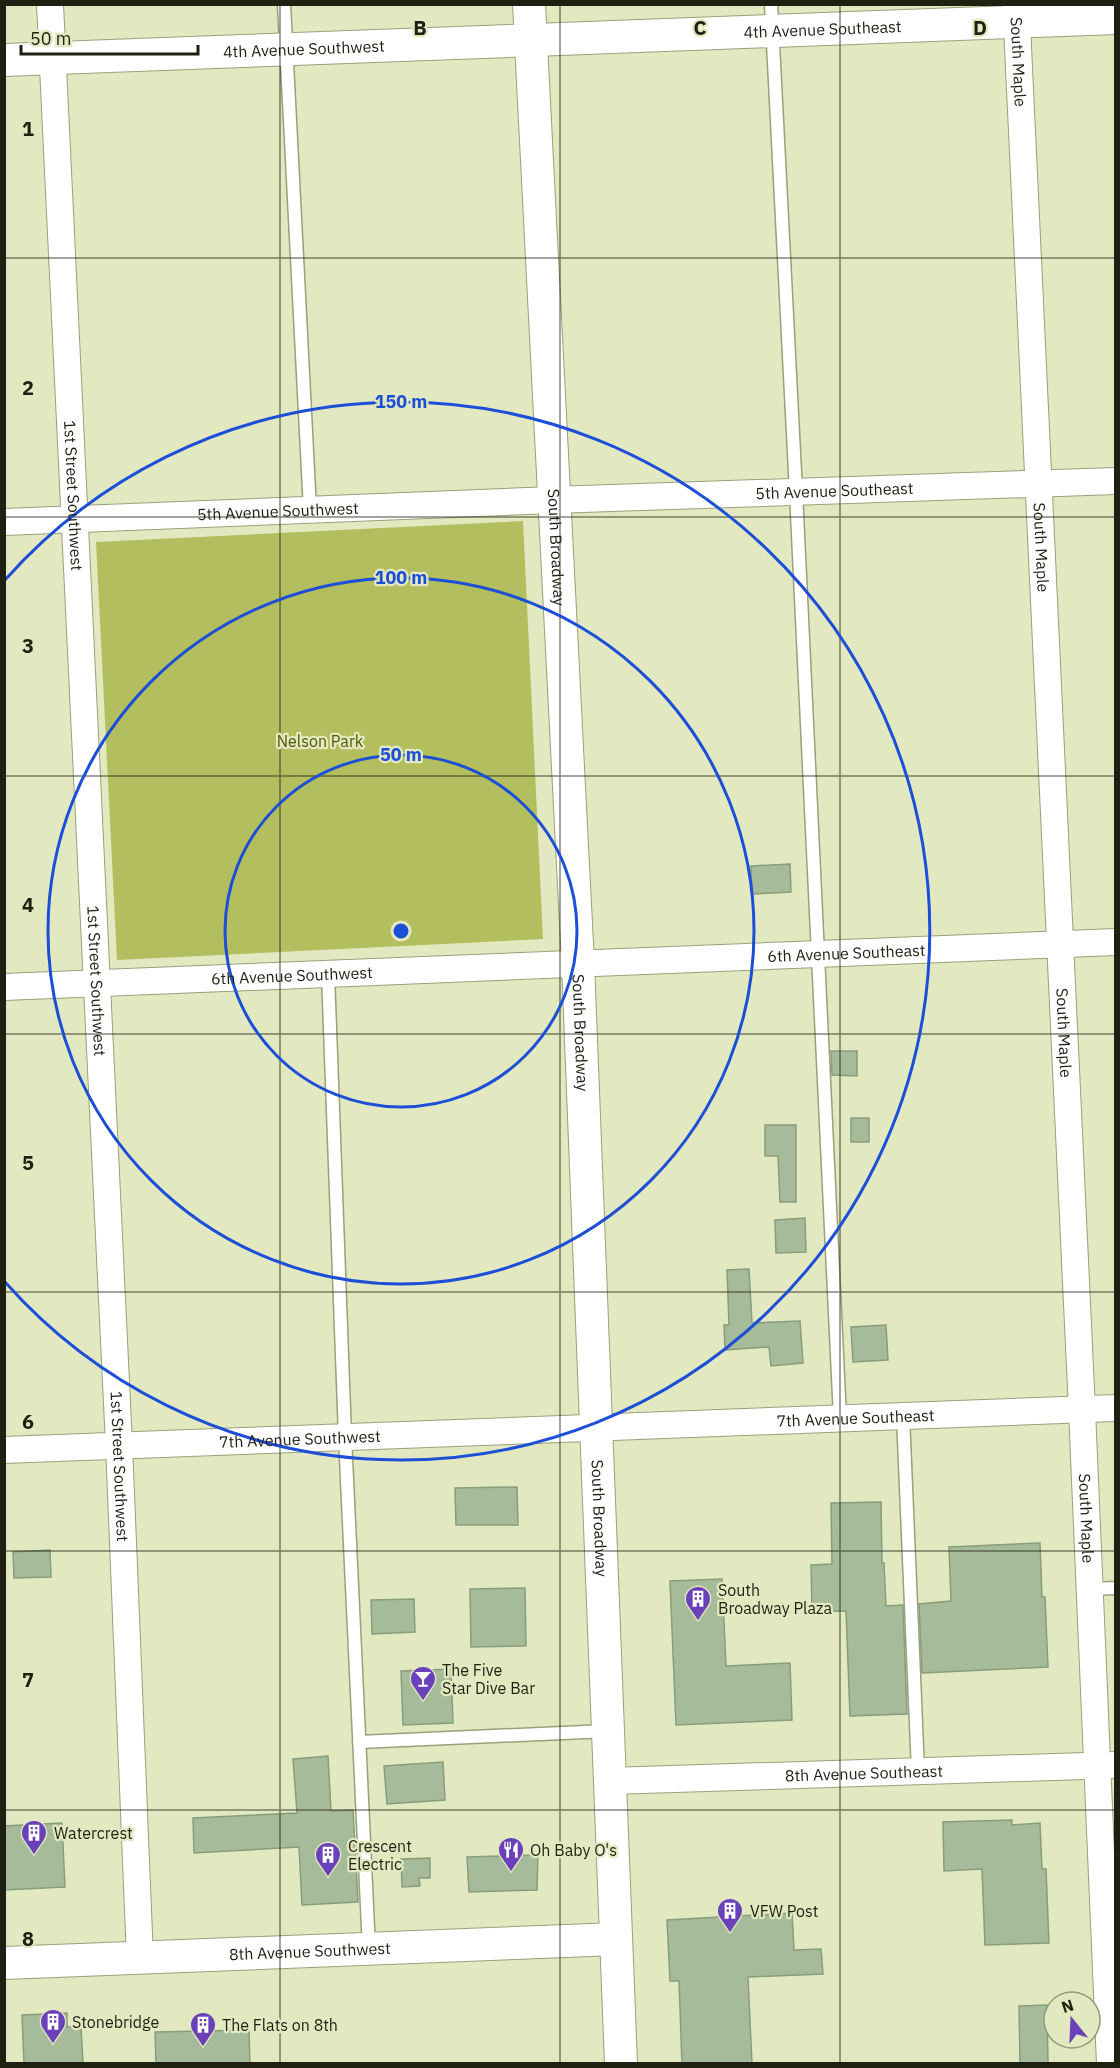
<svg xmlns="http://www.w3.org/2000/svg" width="1120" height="2068" font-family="'IBM Plex Sans',sans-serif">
<rect width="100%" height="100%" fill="#e2e9c0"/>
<path fill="#b3be5e" d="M 523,521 L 543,939 L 117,960 L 96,542 Z"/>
<path fill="#a5bb99" stroke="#889d7c" stroke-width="1.5" d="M 790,864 L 791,892 L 752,894 L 751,866 Z
M 831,1051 L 857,1051 L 857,1076 L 832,1075 Z
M 851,1118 L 869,1118 L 869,1142 L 851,1142 Z
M 765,1125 L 796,1125 L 796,1202 L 780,1202 L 778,1156 L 765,1156 Z
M 805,1218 L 806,1252 L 776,1253 L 775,1220 Z
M 749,1269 L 752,1323 L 800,1321 L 803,1363 L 771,1366 L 769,1347 L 725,1350 L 724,1325 L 729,1325 L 727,1270 Z
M 886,1325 L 888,1360 L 853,1362 L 851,1327 Z
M 517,1487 L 518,1525 L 456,1525 L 455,1488 Z
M 881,1502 L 882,1563 L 884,1563 L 886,1606 L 903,1605 L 907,1714 L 850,1716 L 846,1611 L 812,1612 L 811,1565 L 832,1564 L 831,1503 Z
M 1040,1543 L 1042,1597 L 1045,1597 L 1048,1667 L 922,1673 L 919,1604 L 951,1601 L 949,1547 Z
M 50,1550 L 51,1577 L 14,1578 L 13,1552 Z
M 722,1579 L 726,1666 L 790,1663 L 792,1720 L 676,1725 L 670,1581 Z
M 525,1588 L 526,1646 L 471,1647 L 470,1589 Z
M 414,1599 L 415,1632 L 372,1634 L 371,1600 Z
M 451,1669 L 453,1723 L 403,1725 L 401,1671 Z
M 328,1756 L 331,1811 L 353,1810 L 358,1902 L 302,1905 L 299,1847 L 194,1853 L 193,1818 L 297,1813 L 293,1759 Z
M 443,1762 L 445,1800 L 387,1804 L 384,1766 Z
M 1012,1820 L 1012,1825 L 1040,1823 L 1042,1869 L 1046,1869 L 1049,1943 L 985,1945 L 982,1869 L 944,1871 L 943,1822 Z
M 62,1823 L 65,1887 L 4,1890 L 4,1826 Z
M 538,1855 L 537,1890 L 469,1892 L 467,1857 Z
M 430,1858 L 430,1878 L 419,1878 L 420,1886 L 402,1887 L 401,1859 Z
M 792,1913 L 794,1950 L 821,1949 L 823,1974 L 748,1977 L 752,2064 L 682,2064 L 679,1981 L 670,1981 L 667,1920 Z
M 1047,2005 L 1048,2064 L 1020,2064 L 1019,2006 Z
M 67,2013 L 67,2027 L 81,2026 L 83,2064 L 24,2064 L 22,2015 Z
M 249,2030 L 250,2064 L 156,2064 L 155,2032 Z"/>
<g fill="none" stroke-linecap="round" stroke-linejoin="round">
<defs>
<path id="service" d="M 284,4 L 310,510
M 771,4 L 796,492 L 840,1418
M 328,974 L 345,1437 L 369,1949
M 903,1416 L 918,1771
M 1090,1589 L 1116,1588
M 359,1742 L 607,1731"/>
<g id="minor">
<path id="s1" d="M 50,4 L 119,1445 L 140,1959"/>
<path id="s2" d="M 1016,4 L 1082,1410 L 1110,2064"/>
<path id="s3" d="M 4,522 L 553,500 L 1116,481"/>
<path id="s4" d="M 4,987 L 1116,942"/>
<path id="s5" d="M 4,1450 L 1116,1408"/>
<path id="s6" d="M 610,1781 L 1116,1765"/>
</g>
<g id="tertiary">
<path id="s7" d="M 529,4 L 578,963 L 621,2064"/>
<path id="s8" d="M 4,60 L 1116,18"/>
<path id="s9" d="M 4,1963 L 616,1939"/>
</g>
</defs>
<use href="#service" stroke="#9aa07a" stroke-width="15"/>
<use href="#minor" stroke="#9aa07a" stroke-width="28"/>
<use href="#tertiary" stroke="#9aa07a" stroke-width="34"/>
<use href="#service" stroke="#fff" stroke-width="12"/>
<use href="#minor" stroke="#fff" stroke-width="26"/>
<use href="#tertiary" stroke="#fff" stroke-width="32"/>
</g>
<path fill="none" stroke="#1f2012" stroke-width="1.5" stroke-opacity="0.55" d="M 280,4 L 280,2064M 560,4 L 560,2064M 840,4 L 840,2064M 4,258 L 1116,258M 4,517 L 1116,517M 4,776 L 1116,776M 4,1034 L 1116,1034M 4,1292 L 1116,1292M 4,1551 L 1116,1551M 4,1810 L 1116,1810"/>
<g fill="none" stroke="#1d4ed8" stroke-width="3">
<circle cx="401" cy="931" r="176"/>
<circle cx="401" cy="931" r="353"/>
<path d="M5 580A529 529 0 1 1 5 1282"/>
</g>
<defs>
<symbol id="building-pin" viewBox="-11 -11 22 30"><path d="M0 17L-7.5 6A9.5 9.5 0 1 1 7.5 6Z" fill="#6a41b9" stroke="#e2e9c0"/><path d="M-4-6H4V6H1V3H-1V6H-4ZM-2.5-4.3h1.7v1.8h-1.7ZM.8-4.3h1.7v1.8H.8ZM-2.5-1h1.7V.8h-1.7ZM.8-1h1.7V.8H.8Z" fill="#fff"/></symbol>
<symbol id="bar-pin" viewBox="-11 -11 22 30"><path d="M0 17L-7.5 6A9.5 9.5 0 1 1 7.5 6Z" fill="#6a41b9" stroke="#e2e9c0"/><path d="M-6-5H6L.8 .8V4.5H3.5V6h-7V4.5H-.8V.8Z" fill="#fff"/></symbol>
<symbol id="restaurant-pin" viewBox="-11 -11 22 30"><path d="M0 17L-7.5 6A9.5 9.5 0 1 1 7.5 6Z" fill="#6a41b9" stroke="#e2e9c0"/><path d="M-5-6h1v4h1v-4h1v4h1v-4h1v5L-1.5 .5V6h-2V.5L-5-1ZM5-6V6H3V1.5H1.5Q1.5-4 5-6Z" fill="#fff"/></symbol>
</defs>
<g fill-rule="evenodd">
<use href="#building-pin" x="683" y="1584" width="30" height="40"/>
<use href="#bar-pin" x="408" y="1664" width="30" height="40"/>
<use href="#building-pin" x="19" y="1818" width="30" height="40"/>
<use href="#restaurant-pin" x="496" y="1835" width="30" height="40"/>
<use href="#building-pin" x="313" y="1840" width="30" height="40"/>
<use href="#building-pin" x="715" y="1896" width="30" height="40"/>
<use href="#building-pin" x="38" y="2007" width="30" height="40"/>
<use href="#building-pin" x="188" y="2010" width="30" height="40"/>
</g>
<g text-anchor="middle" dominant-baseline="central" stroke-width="4.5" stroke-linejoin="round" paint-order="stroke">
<g font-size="16" fill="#1f2012" stroke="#e2e9c0">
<text stroke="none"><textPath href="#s8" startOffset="819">4th Avenue Southeast</textPath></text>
<text stroke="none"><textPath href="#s8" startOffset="300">4th Avenue Southwest</textPath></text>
<text stroke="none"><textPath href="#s2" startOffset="58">South Maple</textPath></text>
<text stroke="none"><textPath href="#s3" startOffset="831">5th Avenue Southeast</textPath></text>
<text stroke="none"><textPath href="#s1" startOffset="492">1st Street Southwest</textPath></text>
<text stroke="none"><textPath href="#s3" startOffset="274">5th Avenue Southwest</textPath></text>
<text stroke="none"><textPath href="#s7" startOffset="544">South Broadway</textPath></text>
<text stroke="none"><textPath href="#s2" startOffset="544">South Maple</textPath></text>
<text stroke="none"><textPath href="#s4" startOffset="843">6th Avenue Southeast</textPath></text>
<text stroke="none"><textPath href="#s4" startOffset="288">6th Avenue Southwest</textPath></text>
<text stroke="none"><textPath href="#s1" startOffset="978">1st Street Southwest</textPath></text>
<text stroke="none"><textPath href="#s7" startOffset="1030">South Broadway</textPath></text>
<text stroke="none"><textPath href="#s2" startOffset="1030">South Maple</textPath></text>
<text stroke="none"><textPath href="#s5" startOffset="852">7th Avenue Southeast</textPath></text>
<text stroke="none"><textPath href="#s5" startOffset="296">7th Avenue Southwest</textPath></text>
<text stroke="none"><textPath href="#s1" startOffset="1464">1st Street Southwest</textPath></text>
<text stroke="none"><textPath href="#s7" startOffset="1516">South Broadway</textPath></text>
<text stroke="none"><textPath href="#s2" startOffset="1516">South Maple</textPath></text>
<text stroke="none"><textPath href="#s6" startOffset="254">8th Avenue Southeast</textPath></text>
<text stroke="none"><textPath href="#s9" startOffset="306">8th Avenue Southwest</textPath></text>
</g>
<g font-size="16" fill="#525802" stroke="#e2e9c0">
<text x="320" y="741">Nelson Park</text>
</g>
<g font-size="16" fill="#1f2012" stroke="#e2e9c0" text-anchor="start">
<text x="718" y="1590">South<tspan x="718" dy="18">Broadway Plaza</tspan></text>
<text x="442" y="1670">The Five<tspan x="442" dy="18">Star Dive Bar</tspan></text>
<text x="54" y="1833">Watercrest</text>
<text x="348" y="1846">Crescent<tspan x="348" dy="18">Electric</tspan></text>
<text x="530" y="1850">Oh Baby O's</text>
<text x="750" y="1911">VFW Post</text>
<text x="72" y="2022">Stonebridge</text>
<text x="222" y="2025">The Flats on 8th</text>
</g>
</g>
<g font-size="20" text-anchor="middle" font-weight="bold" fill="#1f2012" stroke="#e2e9c0" stroke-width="4.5" stroke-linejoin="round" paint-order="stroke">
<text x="420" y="35">B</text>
<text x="700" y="35">C</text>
<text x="980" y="35">D</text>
<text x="28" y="136">1</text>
<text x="28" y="395">2</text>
<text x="28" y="653">3</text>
<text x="28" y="912">4</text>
<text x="28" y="1170">5</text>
<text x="28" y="1429">6</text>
<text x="28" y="1687">7</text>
<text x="28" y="1946">8</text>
</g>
<circle cx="401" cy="931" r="9" fill="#1d4ed8" stroke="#e2e9c0" stroke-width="3"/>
<g font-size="18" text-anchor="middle" font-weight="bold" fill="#1d4ed8" stroke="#e2e9c0" stroke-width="4.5" stroke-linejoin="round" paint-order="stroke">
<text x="401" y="408">150 m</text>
<text x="401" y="584">100 m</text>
<text x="401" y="761">50 m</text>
</g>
<rect width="1120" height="2068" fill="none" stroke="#1f2012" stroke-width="12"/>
<g transform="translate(1072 2020) rotate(342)"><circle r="28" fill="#e2e9c0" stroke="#94997a" stroke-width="1.5"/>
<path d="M0-4.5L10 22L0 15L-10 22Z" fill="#6a41b9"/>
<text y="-9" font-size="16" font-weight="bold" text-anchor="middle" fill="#1f2012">N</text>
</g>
<path d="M21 45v9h177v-9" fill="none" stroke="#1f2012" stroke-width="3"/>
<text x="30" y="45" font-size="18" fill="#1f2012" stroke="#e2e9c0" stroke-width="4.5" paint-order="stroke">50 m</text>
</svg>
